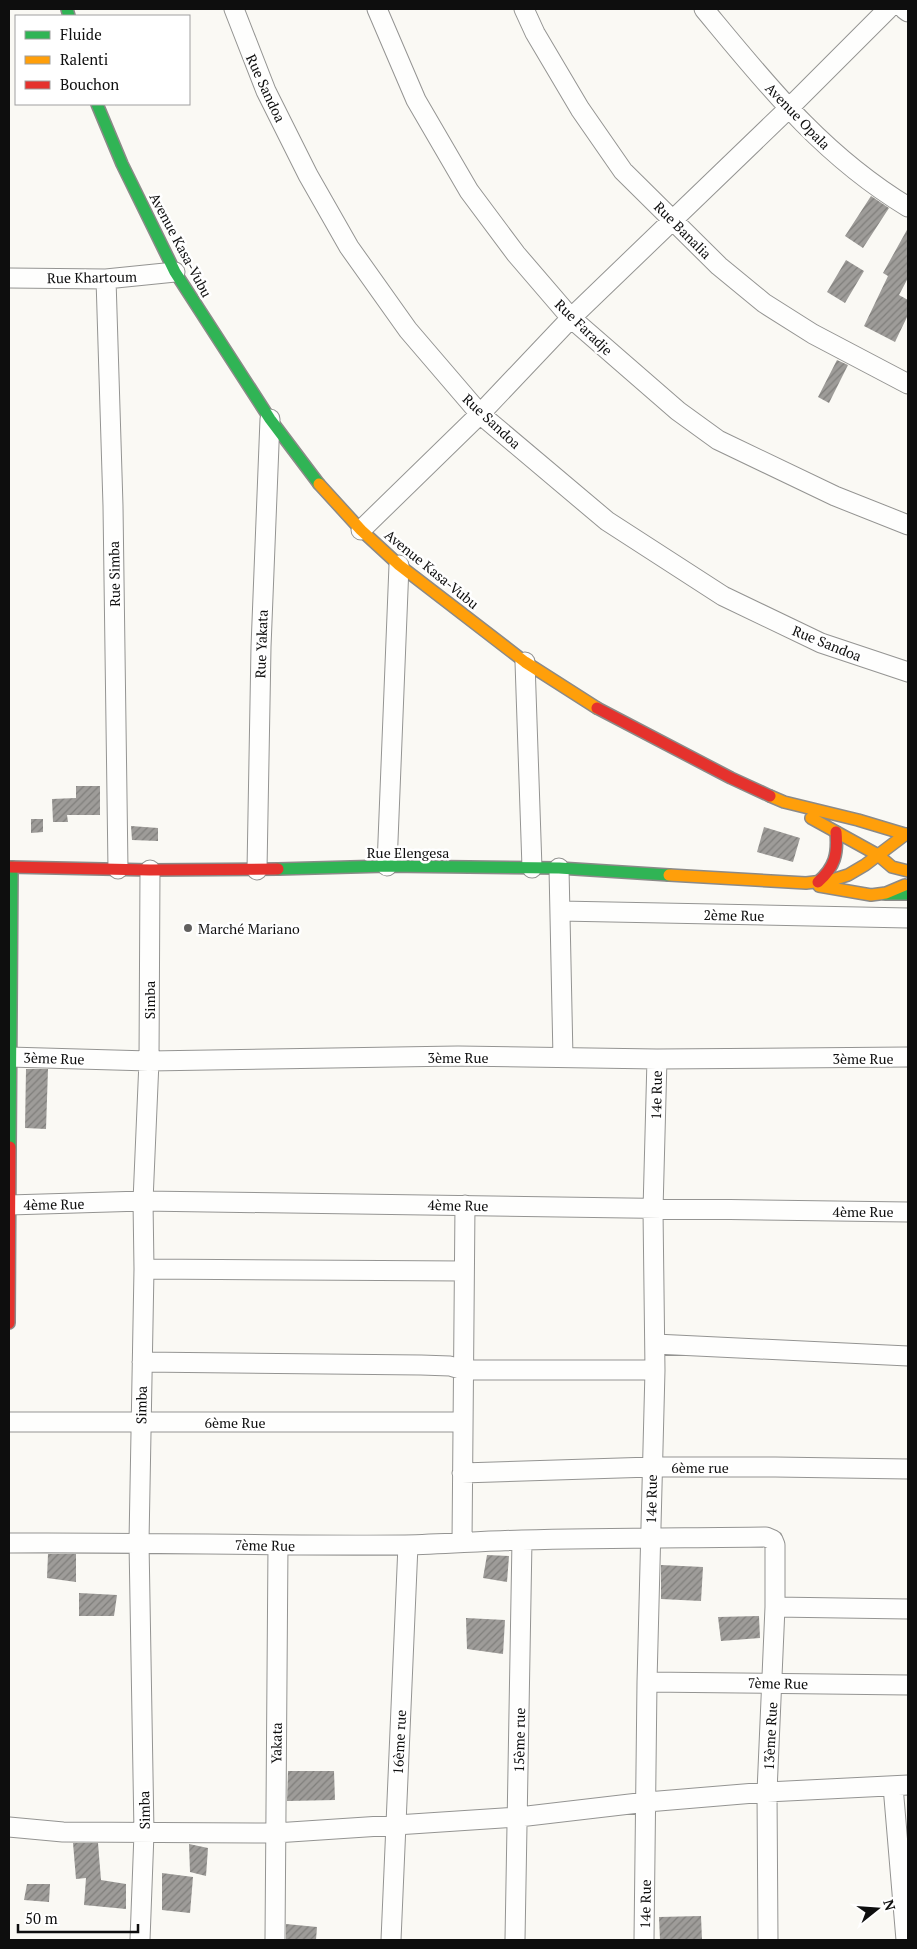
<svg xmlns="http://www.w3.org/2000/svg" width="917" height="1949" font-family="'PT Serif',serif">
<defs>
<pattern id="building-hatch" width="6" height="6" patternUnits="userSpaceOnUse" patternTransform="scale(1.25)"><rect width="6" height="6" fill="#9e9c99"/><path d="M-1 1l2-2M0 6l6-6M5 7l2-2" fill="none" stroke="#7f7e7b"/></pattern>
</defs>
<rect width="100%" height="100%" fill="#faf9f4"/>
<path fill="url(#building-hatch)" d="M 871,196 L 889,208 L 863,248 L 845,236 Z
M 908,228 L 908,278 L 899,295 L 908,300 L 908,315 L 895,342 L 864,326 L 888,276 L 883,273 Z
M 846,260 L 864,271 L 845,303 L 827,292 Z
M 837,360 L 848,365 L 829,403 L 818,397 Z
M 76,786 L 100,786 L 100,815 L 67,815 L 68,822 L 53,822 L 52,799 L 76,798 Z
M 31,819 L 43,819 L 43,832 L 31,833 Z
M 131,826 L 158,828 L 158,841 L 132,840 Z
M 764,827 L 800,838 L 793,862 L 757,852 Z
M 26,1069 L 48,1069 L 46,1129 L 25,1128 Z
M 48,1554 L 76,1554 L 76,1582 L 47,1578 Z
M 487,1555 L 509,1556 L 507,1582 L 483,1578 Z
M 661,1565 L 703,1567 L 701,1601 L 661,1599 Z
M 79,1593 L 117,1595 L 114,1616 L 79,1616 Z
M 759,1616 L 760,1638 L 721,1641 L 718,1617 Z
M 466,1618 L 505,1620 L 503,1654 L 467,1649 Z
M 288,1771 L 334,1771 L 335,1800 L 287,1801 Z
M 73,1843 L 98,1843 L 101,1880 L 126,1884 L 126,1909 L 84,1905 L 86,1878 L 76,1879 Z
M 189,1844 L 208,1848 L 206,1876 L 190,1872 Z
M 162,1873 L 193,1877 L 190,1913 L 162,1910 Z
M 27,1884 L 50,1884 L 49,1902 L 24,1900 Z
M 701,1916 L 702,1940 L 660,1940 L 659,1917 Z
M 286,1924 L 317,1927 L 316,1940 L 286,1940 Z"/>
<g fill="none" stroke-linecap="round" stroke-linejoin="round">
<defs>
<path id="street" d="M 234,9 L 266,91 L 308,175 L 349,247 L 408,330 L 480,414 L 607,521 L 723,596 L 821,643 L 908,672
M 377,9 L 416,100 L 469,191 L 516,254 L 571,318 L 678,411 L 718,440 L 835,496 L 908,525
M 524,9 L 535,33 L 580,109 L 623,171 L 719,266 L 764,303 L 813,334 L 908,384
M 704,9 C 767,85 822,155 908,207
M 904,9 L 908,12
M 9,278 L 106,279 L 175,272
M 106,279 L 113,506 L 118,869
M 361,530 L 480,414 L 571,318 L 788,109 L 888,9
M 525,662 L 532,868
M 387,866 L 399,565
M 559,868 L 563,1058
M 257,870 L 261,647 L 270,419
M 560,911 L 908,918
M 9,1057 L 149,1061 L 458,1056 L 657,1059 L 908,1057
M 9,1205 L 143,1201 L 908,1212
M 144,1269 L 464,1271
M 655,1344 L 908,1356
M 142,1362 L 421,1365 L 450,1366 L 463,1370 L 655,1370
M 9,1422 L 462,1422
M 462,1473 L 652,1467 L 775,1467 L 908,1469
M 462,1542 L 465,1205
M 9,1543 C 141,1542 273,1546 405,1545 C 444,1544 483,1541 522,1540 C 604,1538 685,1538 766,1537 L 773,1540 L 775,1545 L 775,1607 L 767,1792 L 768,1940
M 775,1607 L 908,1609
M 647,1682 L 908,1685
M 893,1786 L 906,1940
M 9,1827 L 63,1832 L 275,1833 L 519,1817 L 647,1802 L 767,1792 L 908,1785
M 140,1940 L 144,1833 L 139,1542 L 144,1269 L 143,1201 L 149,1061 L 150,870
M 275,1940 L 278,1545
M 391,1940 L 408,1545
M 515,1940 L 522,1540
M 644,1940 L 647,1682 L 655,1370 L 653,1210 L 657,1059"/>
<path id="fast" d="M 67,9 L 69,16
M 97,104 L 122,164 L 175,272 L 270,419 L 319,484
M 278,869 L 387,866 L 559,868 L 669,875
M 885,894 L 908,894
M 10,1147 L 12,867"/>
<path id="slow" d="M 319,484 L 361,530 L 399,565 L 525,662 L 597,708
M 770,796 L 784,802 L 858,820 L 908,835
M 811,818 L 878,855 L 892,867 L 908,871
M 669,875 L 806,883 L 832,880 L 848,875 L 865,865 L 906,834
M 819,886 L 871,895 L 886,893 L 905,885"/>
<path id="jam" d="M 597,708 L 731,778 L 770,796
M 9,867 L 150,870 L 278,869
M 818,882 C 835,867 838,854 836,832
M 9,1323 L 10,1147"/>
</defs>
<use href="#street" stroke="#949492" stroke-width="21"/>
<use href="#fast" stroke="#8b8a88" stroke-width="14"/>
<use href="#slow" stroke="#8b8a88" stroke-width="14"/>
<use href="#jam" stroke="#8b8a88" stroke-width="14"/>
<use href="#street" stroke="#fefefd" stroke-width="19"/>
<use href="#fast" stroke="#30b455" stroke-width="11"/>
<use href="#slow" stroke="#ff9f0a" stroke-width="11"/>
<use href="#jam" stroke="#e5322d" stroke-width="11"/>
</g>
<circle fill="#61605e" stroke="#fff" stroke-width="2" cx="188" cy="928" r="5"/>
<g text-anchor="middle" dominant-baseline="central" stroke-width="5" stroke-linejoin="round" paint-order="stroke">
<g font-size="14" fill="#0e0e0e" stroke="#fff">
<text transform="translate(266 88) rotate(65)">Rue Sandoa</text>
<text transform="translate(798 116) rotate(46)">Avenue Opala</text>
<text transform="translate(683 230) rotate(45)">Rue Banalia</text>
<text transform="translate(181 245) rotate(62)">Avenue Kasa-Vubu</text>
<text transform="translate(92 277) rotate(-1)">Rue Khartoum</text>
<text transform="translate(584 327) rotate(44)">Rue Faradje</text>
<text transform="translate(492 421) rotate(43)">Rue Sandoa</text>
<text transform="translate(432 569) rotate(39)">Avenue Kasa-Vubu</text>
<text transform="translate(114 574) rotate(-91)">Rue Simba</text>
<text transform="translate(827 643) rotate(22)">Rue Sandoa</text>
<text transform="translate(261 644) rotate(-88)">Rue Yakata</text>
<text x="408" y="852">Rue Elengesa</text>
<text transform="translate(734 915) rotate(1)">2ème Rue</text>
<text transform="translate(149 1000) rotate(-90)">Simba</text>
<text x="458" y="1057">3ème Rue</text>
<text transform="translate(54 1058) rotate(2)">3ème Rue</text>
<text x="863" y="1058">3ème Rue</text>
<text transform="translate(656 1095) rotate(-89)">14e Rue</text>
<text transform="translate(54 1204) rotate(-1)">4ème Rue</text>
<text transform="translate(458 1205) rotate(1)">4ème Rue</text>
<text x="863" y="1211">4ème Rue</text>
<text transform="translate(141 1405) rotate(-89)">Simba</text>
<text x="235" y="1422">6ème Rue</text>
<text x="700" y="1467">6ème rue</text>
<text transform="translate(651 1499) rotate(-89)">14e Rue</text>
<text transform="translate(265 1545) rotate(1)">7ème Rue</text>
<text transform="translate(778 1683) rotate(1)">7ème Rue</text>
<text transform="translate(770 1736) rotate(-87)">13ème Rue</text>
<text transform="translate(519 1740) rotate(-89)">15ème rue</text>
<text transform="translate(399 1742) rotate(-87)">16ème rue</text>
<text transform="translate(276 1743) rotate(-89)">Yakata</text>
<text transform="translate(144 1810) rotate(-91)">Simba</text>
<text transform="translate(645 1904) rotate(-89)">14e Rue</text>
</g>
<g font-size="14" fill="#0e0e0e" stroke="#fff" text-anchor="start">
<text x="198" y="928">Marché Mariano</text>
</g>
</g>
<rect width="917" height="1949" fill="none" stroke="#0e0e0e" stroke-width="20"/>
<rect x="15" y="15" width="175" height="90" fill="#ffffff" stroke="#9f9f9f"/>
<rect x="25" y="31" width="25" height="8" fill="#30b455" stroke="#9f9f9f"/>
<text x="60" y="40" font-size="15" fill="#0e0e0e">Fluide</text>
<rect x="25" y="56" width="25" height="8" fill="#ff9f0a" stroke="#9f9f9f"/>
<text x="60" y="65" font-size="15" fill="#0e0e0e">Ralenti</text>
<rect x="25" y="81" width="25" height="8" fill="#e5322d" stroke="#9f9f9f"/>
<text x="60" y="90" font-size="15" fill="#0e0e0e">Bouchon</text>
<g transform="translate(877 1909) rotate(73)" stroke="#ffffff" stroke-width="4" paint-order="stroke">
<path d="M0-4L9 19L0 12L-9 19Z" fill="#0e0e0e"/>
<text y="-8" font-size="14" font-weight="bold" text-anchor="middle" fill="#0e0e0e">N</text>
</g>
<path d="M18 1924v8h120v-8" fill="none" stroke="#0e0e0e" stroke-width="2.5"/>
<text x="25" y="1924" font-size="15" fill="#0e0e0e" stroke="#ffffff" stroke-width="4" paint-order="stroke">50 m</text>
</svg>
